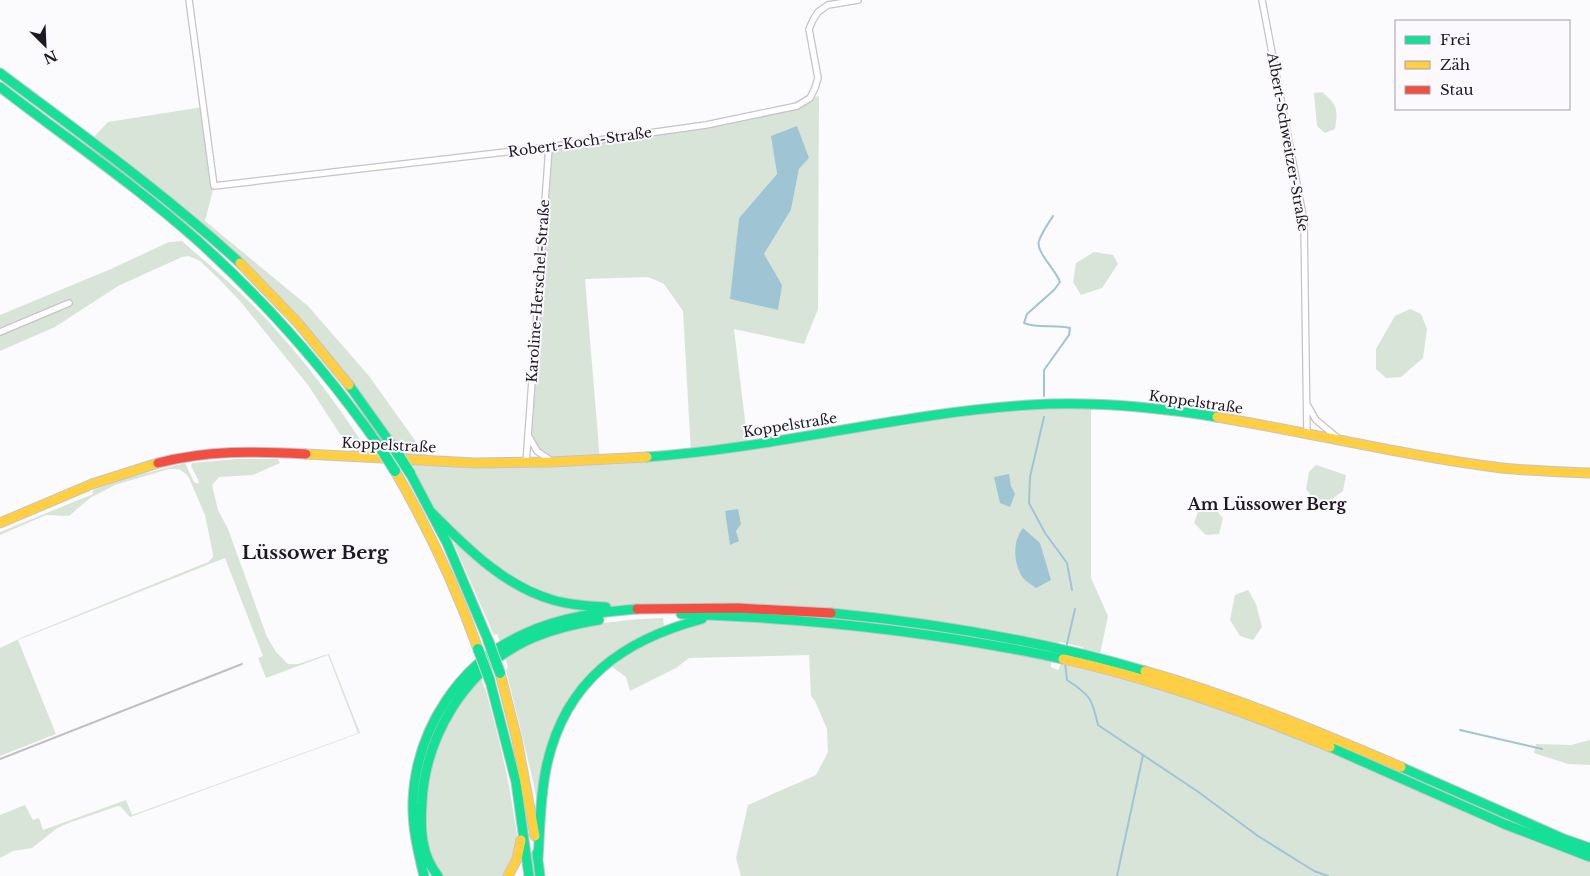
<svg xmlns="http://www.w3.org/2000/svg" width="1590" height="876" font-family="'Libre Baskerville',serif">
<rect width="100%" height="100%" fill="#fbfafd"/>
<path fill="#d9e4d8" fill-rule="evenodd" d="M 1322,92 C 1338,105 1338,110 1335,129 L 1325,133 L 1317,126 L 1314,93 Z
M 819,96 L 818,309 L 804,344 L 734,329 L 748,445 L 960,412 L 1091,404 L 1091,578 L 1108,616 L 1100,654 L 1083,649 L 1083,647 L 1060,642 L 1054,647 L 963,630 L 598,607 L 525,589 L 432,513 L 376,421 L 251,274 L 90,141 L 108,122 L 203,107 L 214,186 L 205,221 L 308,306 L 369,376 L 419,446 L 432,461 L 552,462 L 537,451 L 528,435 L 549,147 L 706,125 L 797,107 L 810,98 ZM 772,136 L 809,158 L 799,169 L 791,210 L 764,254 L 731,299 L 739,218 L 777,174 ZM 648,277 L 664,284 L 683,311 L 691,453 L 600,461 L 585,279 Z
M 182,241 C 200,257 219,273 237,290 C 285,335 327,389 363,444 L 366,445 L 371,452 L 351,451 L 308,385 L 240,301 L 220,280 L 200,261 L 189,256 L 182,257 L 118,286 L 55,327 L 0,351 L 0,315 L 111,269 L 169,242 Z
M 1094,252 L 1113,255 L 1118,264 L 1102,288 L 1081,295 L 1073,282 L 1076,263 Z
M 1410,309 L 1421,314 L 1427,329 L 1423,358 L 1401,377 L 1386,378 L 1376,369 L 1376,349 L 1395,316 Z
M 238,459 L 278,459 L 280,463 L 253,475 L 219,477 L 212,485 L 218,510 L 228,529 L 267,637 L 276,652 L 288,664 L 298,664 L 328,654 L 329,654 L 360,733 L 130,817 L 121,807 L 118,806 L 66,824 L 56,829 L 32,848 L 13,851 L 0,858 L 0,815 L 25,805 L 33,820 L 39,818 L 43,830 L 126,800 L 132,815 L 358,733 L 328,655 L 266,678 L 258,658 L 263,656 L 225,558 L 18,640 L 56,734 L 0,756 L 0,648 L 23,637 L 208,562 L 213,557 L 213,554 L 205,515 L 189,478 L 186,474 L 179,469 L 169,469 L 115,485 L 90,498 L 69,516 L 46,515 L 0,535 L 0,532 L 93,494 L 93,490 L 123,479 L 185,463 L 194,482 L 198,484 L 199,481 L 191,466 L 192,463 Z
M 1316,465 L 1346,475 L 1343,491 L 1320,508 L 1306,489 L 1309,472 Z
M 1213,507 L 1223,518 L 1219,534 L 1206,535 L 1194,523 L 1198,512 Z
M 456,543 L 498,578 L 590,610 L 501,645 L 497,634 L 494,635 L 454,544 Z
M 1248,590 L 1256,604 L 1262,627 L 1253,640 L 1240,636 L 1230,620 L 1235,595 Z
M 719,616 L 863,625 L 1051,661 L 1051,667 L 1058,670 L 1061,664 L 1110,675 L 1186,697 L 1249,720 L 1333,753 L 1497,827 L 1590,863 L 1590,876 L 741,876 L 736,858 L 748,805 L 816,775 L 828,752 L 827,729 L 815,701 L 811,696 L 809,655 L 689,658 L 676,668 L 630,691 L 626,677 L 607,663 L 648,636 Z
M 663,618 L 664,627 L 638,639 L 568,707 L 539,811 C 530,763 517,717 506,670 L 508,668 L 505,657 C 553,628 607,620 663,618 Z
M 481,678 L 484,687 L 485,687 L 500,744 L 509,786 L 518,840 L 517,850 L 505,876 L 441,876 L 438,873 L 425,840 L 426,778 L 448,718 Z
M 1590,740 L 1590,765 L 1568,764 L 1534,753 L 1536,744 L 1571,745 Z"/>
<path fill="#9fc5d4" d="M 797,126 L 809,158 L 799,169 L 791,210 L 764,254 L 782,285 L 778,310 L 730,299 L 739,218 L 777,174 L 771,136 Z
M 1009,474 L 1011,486 L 1015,494 L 1010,507 L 1000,503 L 994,477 Z
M 738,509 L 741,524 L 736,531 L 739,541 L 730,545 L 725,511 Z
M 1023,528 L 1040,543 L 1051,580 L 1036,588 C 1031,584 1023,580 1021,575 C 1013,560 1013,540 1023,528 Z"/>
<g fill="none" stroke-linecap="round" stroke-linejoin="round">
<path stroke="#9fc5d4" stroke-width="2" d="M 1044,396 L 1044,370 L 1069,335 L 1070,328 C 1055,324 1039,329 1024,323 L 1027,314 L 1054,290 L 1060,282 C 1056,270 1035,251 1039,241 C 1042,232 1048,224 1053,216
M 1044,417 L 1030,477 L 1029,503 L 1045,533 L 1067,563 L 1072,590
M 1066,648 L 1075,609
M 1065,662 L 1067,680 C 1090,695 1092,698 1098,725 L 1197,791 L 1258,836 L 1314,871 L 1328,876
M 1460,730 L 1542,749
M 1117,876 L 1143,755"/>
<defs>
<path id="street" d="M 189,0 L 214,186 L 549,147 L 706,125 L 797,106 L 810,98 L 815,88 L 818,78 L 809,29 L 813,20 L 818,12 L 828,5 L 858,0
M 1262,0 L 1304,221 L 1307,434
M 0,332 L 69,303
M 1308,406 L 1316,420 L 1339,439
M 528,435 L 537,451 L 553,462
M 526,463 L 549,147"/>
<path id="fast" d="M 0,73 C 81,134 165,194 240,263
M 0,87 C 66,138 135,185 197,240 C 266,302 326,370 379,446
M 349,385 L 394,448
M 647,457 C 776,448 901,413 1029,405 C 1092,401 1155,407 1217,417
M 410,473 L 447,543 L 488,640
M 432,513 C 467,548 504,586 553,600 C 570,605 588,606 606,607
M 831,613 C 934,623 1046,642 1145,671
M 681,614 C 809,618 937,632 1063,659
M 490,681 L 516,782 L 529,876
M 1330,747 L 1504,824 L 1590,857
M 1401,767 L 1564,839 L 1590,848
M 537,853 L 540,876
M 538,859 C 540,828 540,795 547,764 C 566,680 623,640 702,619
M 424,876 C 418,851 412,827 413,801 C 416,729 460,662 526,633 C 561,617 599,612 637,609
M 438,876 C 421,855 420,829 422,803 C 425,737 464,671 526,641 C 549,630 574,624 599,620"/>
<path id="slow" d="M 240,263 L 297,322 L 349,385
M 1217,417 C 1312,433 1406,456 1502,468 C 1531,471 1561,472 1590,473
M 306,454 L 475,463 L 551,462 L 647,457
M 395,471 C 428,528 456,587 478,649
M 0,523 L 92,484 L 158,463
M 1063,659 C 1155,679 1243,711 1330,747
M 1145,671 C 1233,696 1317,731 1401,767
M 500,673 L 517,740 L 535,836
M 508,876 L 517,859 L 521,840"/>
<path id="jam" d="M 158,463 C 207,450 256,451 306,454
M 637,609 L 738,608 L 831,613"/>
</defs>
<use href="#street" stroke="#c6c3c9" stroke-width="8"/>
<use href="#fast" stroke="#c6c3c9" stroke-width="11"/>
<use href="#slow" stroke="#c6c3c9" stroke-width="11"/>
<use href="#jam" stroke="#c6c3c9" stroke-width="11"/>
<use href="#street" stroke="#fefeff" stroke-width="5.5"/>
<use href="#fast" stroke="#16e098" stroke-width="9"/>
<use href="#slow" stroke="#ffcf43" stroke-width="9"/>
<use href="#jam" stroke="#f24e42" stroke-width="9"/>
<path stroke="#c0bec1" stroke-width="2" d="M 0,759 L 242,664"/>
<defs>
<path id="fast-bridge" d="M 379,446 L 395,471
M 394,448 L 410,473
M 488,640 L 500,673
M 478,649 L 490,681"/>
</defs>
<use href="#fast-bridge" stroke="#d5d4d6" stroke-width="12" stroke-linecap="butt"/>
<use href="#fast-bridge" stroke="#16e098" stroke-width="10"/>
</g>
<g text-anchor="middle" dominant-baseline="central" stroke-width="4" stroke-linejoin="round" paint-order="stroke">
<g font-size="14" fill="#1d1821" stroke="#fbf9fe">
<text transform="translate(580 142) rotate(-8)">Robert-Koch-Straße</text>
<text transform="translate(1288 142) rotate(80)">Albert-Schweitzer-Straße</text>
<text transform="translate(538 291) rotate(-86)">Karoline-Herschel-Straße</text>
<text transform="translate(1196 402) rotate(8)">Koppelstraße</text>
<text transform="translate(790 425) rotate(-9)">Koppelstraße</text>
<text transform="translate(389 445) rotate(3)">Koppelstraße</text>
</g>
<g font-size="16" font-weight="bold" fill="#1d1821" stroke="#fbf9fe">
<text x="1267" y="504">Am Lüssower Berg</text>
</g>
<g font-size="19" font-weight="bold" fill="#1d1821" stroke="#fbf9fe">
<text x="315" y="552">Lüssower Berg</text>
</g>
</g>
<rect x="1395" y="20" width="175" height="90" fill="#fbf9fe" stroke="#a29fa6"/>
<rect x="1405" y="36" width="25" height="8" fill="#16e098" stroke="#a29fa6"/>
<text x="1440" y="45" font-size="15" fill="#1d1821">Frei</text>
<rect x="1405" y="61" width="25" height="8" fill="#ffcf43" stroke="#a29fa6"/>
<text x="1440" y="70" font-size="15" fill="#1d1821">Zäh</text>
<rect x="1405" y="86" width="25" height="8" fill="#f24e42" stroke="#a29fa6"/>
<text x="1440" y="95" font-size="15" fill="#1d1821">Stau</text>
<g transform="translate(45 45) rotate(156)" stroke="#fbf9fe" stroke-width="4" paint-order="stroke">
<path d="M0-4L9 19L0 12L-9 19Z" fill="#1d1821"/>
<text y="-8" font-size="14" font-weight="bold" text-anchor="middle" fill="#1d1821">N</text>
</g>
</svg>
